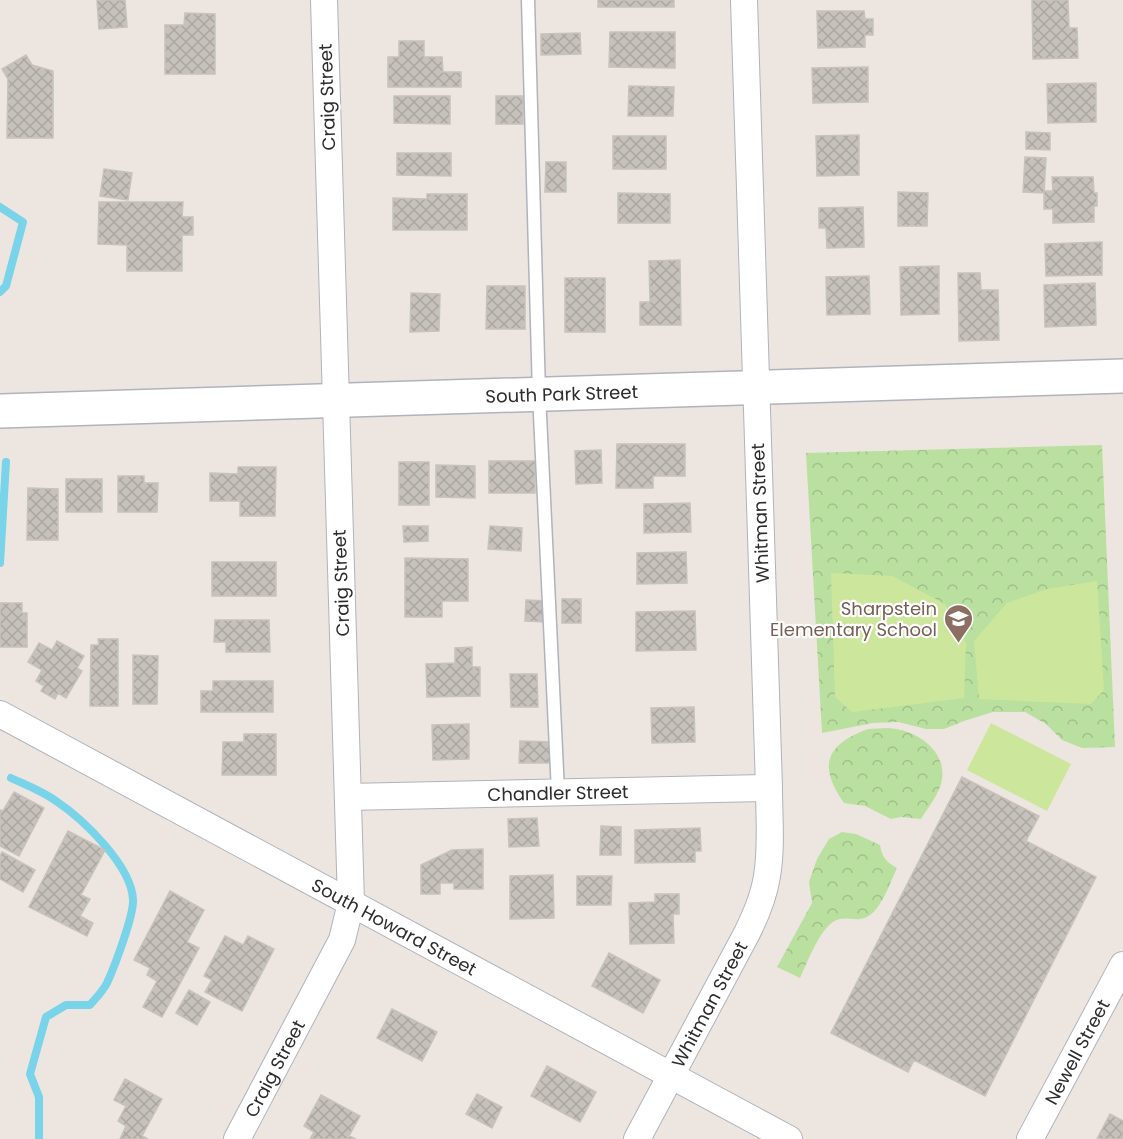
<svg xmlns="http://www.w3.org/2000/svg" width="1123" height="1139" font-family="Poppins,sans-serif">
<defs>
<pattern id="forest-crowns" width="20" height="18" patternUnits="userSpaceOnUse" patternTransform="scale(1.5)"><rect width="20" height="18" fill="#bae09f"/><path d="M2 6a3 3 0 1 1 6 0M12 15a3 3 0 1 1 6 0" fill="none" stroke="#a0c089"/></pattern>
<pattern id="building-cross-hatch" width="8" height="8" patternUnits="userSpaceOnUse" patternTransform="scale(1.5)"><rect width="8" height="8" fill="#c6c1bb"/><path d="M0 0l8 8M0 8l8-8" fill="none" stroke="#aaa6a1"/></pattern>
</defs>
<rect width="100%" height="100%" fill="#ede6e0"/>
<path fill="url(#forest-crowns)" d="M 1102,445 L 1115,747 L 1082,748 L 1062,740 L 1046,724 L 1025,712 L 993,712 L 964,721 L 944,729 L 926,729 L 898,722 L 873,723 L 822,733 L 806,453 Z
M 868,729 C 877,729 887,727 896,729 C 923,733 951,757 940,787 C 936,798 927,809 921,819 L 901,817 L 891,819 L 865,806 L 844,803 C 818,766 825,745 868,729 Z
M 842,832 L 856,834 L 880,845 C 882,857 886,862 897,868 C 889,884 880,917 860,919 C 850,920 842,916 833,922 C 819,931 807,963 800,978 L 777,967 L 812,903 L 809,882 L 817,859 L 829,839 Z"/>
<path fill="#cce79c" d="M 831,573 L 892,576 L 945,604 L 966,643 L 964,698 L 852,712 L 835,697 Z
M 1097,581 L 1104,690 L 1091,704 L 979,699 L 974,641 L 1007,603 L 1047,589 Z
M 991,723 L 1071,764 L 1047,811 L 967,770 Z"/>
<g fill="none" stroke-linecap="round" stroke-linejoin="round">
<path stroke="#79d3e9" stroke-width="8" d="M 0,207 L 23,222 L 6,286 L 0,292
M 0,563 L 6,462
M 11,778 C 26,785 42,791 56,801 C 83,819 132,866 133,900 C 134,915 114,968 107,983 C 103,991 96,998 90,1005 L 66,1005 L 46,1017 L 30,1074 L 39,1097 L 39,1139"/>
</g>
<path fill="url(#building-cross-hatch)" stroke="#c9c2b9" stroke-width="1.5" d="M 97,0 L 125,0 L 127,27 L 99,29 Z
M 598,0 L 674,0 L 674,7 L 598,7 Z
M 1032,0 L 1068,0 L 1069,28 L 1077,28 L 1078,58 L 1033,59 Z
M 817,11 L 864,11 L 865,19 L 873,19 L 873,35 L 865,35 L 865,47 L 818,48 Z
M 185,13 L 215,14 L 215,74 L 165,74 L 165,25 L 184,25 Z
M 610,32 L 675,32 L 675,68 L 609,67 Z
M 580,33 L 581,54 L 541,55 L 541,34 Z
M 399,41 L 424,41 L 424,57 L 442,57 L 443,72 L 461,72 L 461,87 L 388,87 L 388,57 L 399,57 Z
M 26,55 L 32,65 L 53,71 L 53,138 L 7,138 L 8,79 L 2,69 Z
M 868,67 L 868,102 L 813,103 L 812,68 Z
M 1096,83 L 1096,122 L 1048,123 L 1047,84 Z
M 629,86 L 674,87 L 673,116 L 628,116 Z
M 394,96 L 450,96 L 450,124 L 394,123 Z
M 496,96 L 523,96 L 523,124 L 496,124 Z
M 1026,132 L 1050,133 L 1050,150 L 1026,149 Z
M 859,135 L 859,175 L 817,176 L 816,136 Z
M 613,136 L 666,136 L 666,169 L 613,169 Z
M 397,153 L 451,153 L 451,176 L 397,175 Z
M 1025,157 L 1046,158 L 1044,193 L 1023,192 Z
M 546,162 L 566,162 L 566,192 L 545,192 Z
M 104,169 L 132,173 L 128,200 L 100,196 Z
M 1052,177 L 1093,177 L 1094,193 L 1097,193 L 1097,206 L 1094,206 L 1094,222 L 1053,223 L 1053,209 L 1044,209 L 1044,191 L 1053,191 Z
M 898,192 L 928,193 L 927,226 L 898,226 Z
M 618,193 L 670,194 L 670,223 L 618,223 Z
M 427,194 L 467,194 L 467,230 L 393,230 L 393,198 L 427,199 Z
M 99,202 L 183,202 L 182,217 L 193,217 L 193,235 L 182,235 L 182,271 L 127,271 L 127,245 L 98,244 Z
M 863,207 L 864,247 L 827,248 L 826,228 L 819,228 L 819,208 Z
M 1102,242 L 1102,275 L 1046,276 L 1045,244 Z
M 680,260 L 681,325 L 640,325 L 640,302 L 650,302 L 649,261 Z
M 939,266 L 939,314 L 901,315 L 900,267 Z
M 958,273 L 980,273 L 981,290 L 998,290 L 999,340 L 959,341 Z
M 869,276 L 870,314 L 827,315 L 826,277 Z
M 565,278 L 605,278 L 605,332 L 565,332 Z
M 1095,283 L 1096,325 L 1045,327 L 1044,285 Z
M 487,286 L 525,286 L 525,329 L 486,329 Z
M 411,293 L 440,294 L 439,331 L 410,332 Z
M 617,444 L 685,444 L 685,476 L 653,476 L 653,488 L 616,488 Z
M 601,450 L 602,483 L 576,484 L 575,451 Z
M 489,461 L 535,461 L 535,493 L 489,493 Z
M 399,462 L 429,462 L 429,505 L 399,505 Z
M 436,465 L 475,466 L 475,498 L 436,497 Z
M 238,467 L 276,467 L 275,516 L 240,516 L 240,501 L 210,501 L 210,473 L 238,474 Z
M 118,476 L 144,476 L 144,483 L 158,483 L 157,512 L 118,512 Z
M 66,479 L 102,479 L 102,512 L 66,512 Z
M 28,488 L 58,489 L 58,540 L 27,540 Z
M 690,503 L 691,532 L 644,533 L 644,504 Z
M 403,526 L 428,526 L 428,541 L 404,542 Z
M 490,526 L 522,528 L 521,551 L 488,549 Z
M 686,552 L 687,583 L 637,584 L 637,553 Z
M 405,558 L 468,559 L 468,601 L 442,601 L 442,617 L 405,617 Z
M 212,562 L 276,562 L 276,596 L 212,596 Z
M 562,599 L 581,599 L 581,623 L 562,623 Z
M 526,600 L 547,601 L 546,622 L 525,621 Z
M 0,603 L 22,603 L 22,613 L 27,613 L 27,647 L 0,647 Z
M 695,611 L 696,650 L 636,651 L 636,612 Z
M 215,620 L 269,620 L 270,652 L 226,652 L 226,642 L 214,642 Z
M 98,639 L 118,639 L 118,706 L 90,706 L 91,645 L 99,645 Z
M 57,641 L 84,656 L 77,668 L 82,671 L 66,698 L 58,693 L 55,699 L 41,691 L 44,686 L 36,681 L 42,670 L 28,662 L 39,643 L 52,650 Z
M 472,647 L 472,667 L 480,667 L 480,696 L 427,697 L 426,664 L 455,663 L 455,648 Z
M 133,655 L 158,656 L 157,704 L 133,704 Z
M 510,674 L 537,674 L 538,707 L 511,707 Z
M 213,681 L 273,681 L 273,712 L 201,712 L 201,691 L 213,691 Z
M 694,707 L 695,742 L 652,743 L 651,708 Z
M 469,724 L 469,759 L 433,760 L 432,725 Z
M 244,734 L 276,734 L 276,775 L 222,775 L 223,742 L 244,742 Z
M 520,741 L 553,742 L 552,763 L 519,763 Z
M 962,777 L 1039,816 L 1026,841 L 1096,877 L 985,1096 L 914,1060 L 908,1072 L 831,1033 Z
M 14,792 L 44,808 L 19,856 L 0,846 L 0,810 L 3,811 Z
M 537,818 L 539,846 L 509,847 L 508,819 Z
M 601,826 L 621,827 L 621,855 L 600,855 Z
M 700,828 L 701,851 L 695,851 L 695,862 L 635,863 L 635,830 Z
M 68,831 L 105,850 L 81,895 L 90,899 L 80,916 L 93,923 L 87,936 L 29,907 Z
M 483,849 L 483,889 L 454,889 L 454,883 L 440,883 L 440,894 L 421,894 L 421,865 L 452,850 Z
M 2,852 L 35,870 L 23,892 L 0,879 L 0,856 Z
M 553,875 L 554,918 L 510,919 L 510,876 Z
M 577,876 L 612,876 L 611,905 L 577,905 Z
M 170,891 L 204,910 L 187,942 L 199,948 L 162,1017 L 143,1007 L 157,981 L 147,975 L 150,968 L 134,960 Z
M 655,894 L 679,894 L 679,914 L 673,914 L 674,943 L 630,944 L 629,903 L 655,902 Z
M 225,936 L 243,945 L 248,936 L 274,949 L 242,1011 L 205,992 L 212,980 L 204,976 Z
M 609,953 L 660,980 L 643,1013 L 592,986 Z
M 189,990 L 210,1002 L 197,1025 L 176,1013 Z
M 392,1009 L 437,1032 L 422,1061 L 377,1038 Z
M 547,1066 L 596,1092 L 580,1122 L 531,1096 Z
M 125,1079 L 162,1099 L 142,1136 L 148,1139 L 120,1139 L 126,1126 L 118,1121 L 126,1106 L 114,1100 Z
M 477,1094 L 502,1107 L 492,1128 L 466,1114 Z
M 321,1095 L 360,1116 L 349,1136 L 356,1139 L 310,1139 L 314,1132 L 304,1126 Z
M 1110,1114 L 1123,1121 L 1123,1139 L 1097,1139 Z"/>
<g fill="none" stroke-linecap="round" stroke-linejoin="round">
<defs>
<path id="service" d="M 528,0 L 539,394 L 558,792"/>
<g id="minor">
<path id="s1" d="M 0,714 L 789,1139"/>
<path id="s2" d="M 348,797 L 769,788"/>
<path id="s3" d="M 237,1139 L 342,940 L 351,903 L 324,0"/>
<path id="s4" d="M 637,1139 L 747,933 C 756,915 764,896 767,876 C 772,847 769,817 769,788 L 744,0"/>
<path id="s5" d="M 1030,1139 L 1123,965"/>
</g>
<g id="secondary">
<path id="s6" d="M 0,411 L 1123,376"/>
</g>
</defs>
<use href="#service" stroke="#b0b3bc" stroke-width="15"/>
<use href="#minor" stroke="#b0b3bc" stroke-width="28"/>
<use href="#secondary" stroke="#b0b3bc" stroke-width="36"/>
<use href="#service" stroke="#fff" stroke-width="12"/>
<use href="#minor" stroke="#fff" stroke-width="26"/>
<use href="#secondary" stroke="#fff" stroke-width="33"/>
</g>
<defs>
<symbol id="school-pin" viewBox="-11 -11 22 30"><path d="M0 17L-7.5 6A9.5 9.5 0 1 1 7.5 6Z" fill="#8d6e63" stroke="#fff"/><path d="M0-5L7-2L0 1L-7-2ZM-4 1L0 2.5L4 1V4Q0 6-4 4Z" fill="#fff"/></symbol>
</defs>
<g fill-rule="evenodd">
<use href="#school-pin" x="942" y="602" width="33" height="45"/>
</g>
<g text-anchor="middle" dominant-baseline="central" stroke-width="4.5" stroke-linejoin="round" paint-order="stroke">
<g font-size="18" fill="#2c2c2c" stroke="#fff">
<text transform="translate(327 97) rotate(-92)">Craig Street</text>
<text stroke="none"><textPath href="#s6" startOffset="562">South Park Street</textPath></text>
<text transform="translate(760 513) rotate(-92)">Whitman Street</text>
<text transform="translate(341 583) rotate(-92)">Craig Street</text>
<text stroke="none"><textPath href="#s2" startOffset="210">Chandler Street</textPath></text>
<text stroke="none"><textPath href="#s1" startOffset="448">South Howard Street</textPath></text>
<text stroke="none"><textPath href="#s4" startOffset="153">Whitman Street</textPath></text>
<text stroke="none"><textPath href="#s5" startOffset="99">Newell Street</textPath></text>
<text stroke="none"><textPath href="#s3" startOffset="80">Craig Street</textPath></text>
</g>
<g font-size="18" fill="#785e54" stroke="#fff" text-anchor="end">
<text x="937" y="608">Sharpstein<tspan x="937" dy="21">Elementary School</tspan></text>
</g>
</g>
</svg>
